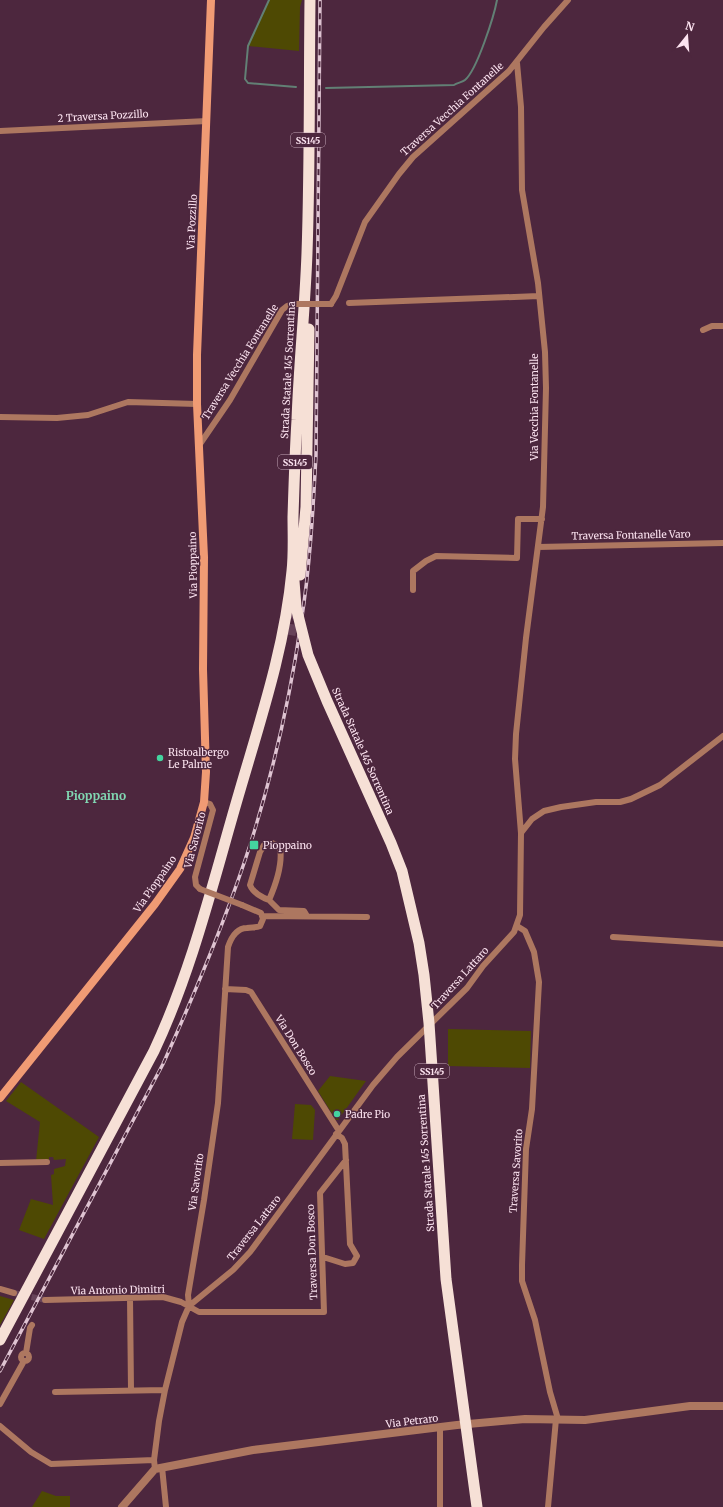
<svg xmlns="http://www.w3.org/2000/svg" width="723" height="1507" font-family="Merriweather,serif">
<rect width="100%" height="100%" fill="#4d273e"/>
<path fill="#4e4903" d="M 269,0 L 302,0 L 300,7 L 299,51 L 248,46 Z
M 448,1029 L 531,1031 L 530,1068 L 448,1066 Z
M 330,1076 L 366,1081 L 338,1120 L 336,1120 L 318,1091 Z
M 21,1082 L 99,1137 L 44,1239 L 19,1230 L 31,1199 L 53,1205 L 51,1175 L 54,1174 L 54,1169 L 65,1166 L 66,1159 L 54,1160 L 53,1157 L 49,1157 L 49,1160 L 36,1161 L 40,1122 L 6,1101 Z
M 295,1104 L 311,1105 L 315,1110 L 313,1140 L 292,1139 Z
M 0,1296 L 14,1300 L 0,1325 Z
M 42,1491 L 56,1496 L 70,1496 L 70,1507 L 32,1507 Z"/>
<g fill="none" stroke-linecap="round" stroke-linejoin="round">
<path stroke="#628075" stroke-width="2" d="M 269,0 L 248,46 L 245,79 L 248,83 L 296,87
M 326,88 L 454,85 C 457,83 463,82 465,80 C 477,70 494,16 497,0"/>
<path stroke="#674359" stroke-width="6" stroke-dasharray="6 3" stroke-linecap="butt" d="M 14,1293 L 45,1300"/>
<path stroke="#674359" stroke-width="11" stroke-dasharray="11 5.5" stroke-linecap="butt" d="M 290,635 L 295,604"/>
<path stroke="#ad7760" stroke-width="6" d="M 517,63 L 521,107 L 522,190 L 538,283 L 545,352 L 546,388 L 543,507 L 526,638 L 516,734 L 515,759 L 521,833
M 0,131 L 207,121
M 349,303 L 539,296
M 331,304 L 336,296 L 365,222 L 399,174 L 413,157 L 509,71 L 544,27 L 568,0
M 703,330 L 712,326 L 723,326
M 0,417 L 57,418 L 88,415 L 128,402 L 197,404
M 200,444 L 230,400 L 282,310 L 287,306 L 293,304
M 538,547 L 723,543
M 413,590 L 413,571 L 426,561 L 436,556 L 517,558 L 518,519 L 542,519
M 200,889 L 196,885 L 195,877 L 213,810 L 210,804 L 204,802
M 269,900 C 261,897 253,893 250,885 L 260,852 L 264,845 L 272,843 L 280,847 C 283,864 276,884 269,900 L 279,910 L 304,911 L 307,916
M 263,916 L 367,917
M 517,926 L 525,931 L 534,952 L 539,982 L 532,1109 L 526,1149 L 522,1265 L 522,1281 L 535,1320 L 550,1392 L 558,1419
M 613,937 L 723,944
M 225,989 L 246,990 L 251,992 L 339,1131
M 0,1163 L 47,1162
M 323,1257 L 345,1264 L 353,1263 L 357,1256 L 350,1244 L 345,1144 L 342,1138 L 336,1134
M 0,1289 L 14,1293
M 130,1298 L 131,1390
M 45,1300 L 163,1297 L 181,1302 L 199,1312 L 324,1312 L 320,1193 L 346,1160
M 189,1306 L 233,1270 L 250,1252 L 373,1085 L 397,1057 L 467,988 L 483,966 L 514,932 L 520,915 L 521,833 L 532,819 L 544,811 L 561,807 L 596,802 L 620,802 L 631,799 L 660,785 L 723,736
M21 1357a4 4 0 1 1 8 0a4 4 0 1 1-8 0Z
M 26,1353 L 30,1328 L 32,1325
M 55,1392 L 165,1390
M 0,1404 L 24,1361
M 0,1426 L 31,1452 L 51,1464 L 154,1460
M 162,1467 L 166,1507
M 155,1469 L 154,1460 L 159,1421 L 165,1390 L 182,1322 L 189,1306 L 188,1295 L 204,1200 L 218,1103 L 228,947 C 231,938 236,928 247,928 C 252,927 256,928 260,926 L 263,919 L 261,913 L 242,905
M 440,1507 L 440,1427
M 548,1507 L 556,1419"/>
<path stroke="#ad7760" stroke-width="8" d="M 122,1507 L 155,1469 L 253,1450 L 457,1425 L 525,1419 L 585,1420 L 690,1406 L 723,1406"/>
<path stroke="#f09b74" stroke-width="8" d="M 0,1098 L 155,904 L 180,869 L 194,838 L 204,802 L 206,772 L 203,669 L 204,557 L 197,404 L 197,355 L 211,0"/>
<path stroke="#f6e0d6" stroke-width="11" d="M 300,575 L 306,507 L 309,329
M 0,1340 L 154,1051 C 193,968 214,878 240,790 C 261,718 285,646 292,571 C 294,553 293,535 293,517 C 294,485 295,452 297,420 C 299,364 305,309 307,253 C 310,169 309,84 310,0"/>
<defs>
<path id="rail" d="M 0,1371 L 163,1064 C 195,993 226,920 250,845 C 273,773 290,698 301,623 C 310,567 313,511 316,455 L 320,0"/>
</defs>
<use href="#rail" stroke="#dfc4d2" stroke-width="3.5"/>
<use href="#rail" stroke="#4d273e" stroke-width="2" stroke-dasharray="6" stroke-linecap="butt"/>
<path stroke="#ad7760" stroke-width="6" d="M 293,304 L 331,304
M 200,889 L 242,905"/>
<path stroke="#f6e0d6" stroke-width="11" d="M 293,568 L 296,607 L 308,655 L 327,701 L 391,843 L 402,871 L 419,943 L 424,975 L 429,1023 L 446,1279 L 477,1507"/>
</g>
<g fill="#44d49f" stroke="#4d273e" stroke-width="1.5">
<circle cx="160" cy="758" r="4"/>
<rect x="249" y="840" width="10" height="10" rx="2"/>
<circle cx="337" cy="1114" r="4"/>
</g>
<g text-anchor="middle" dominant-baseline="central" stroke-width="3" stroke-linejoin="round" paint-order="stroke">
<g fill="#4d273e" stroke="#c8abbb" stroke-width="1">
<rect x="291" y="133" width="34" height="14" rx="3"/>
<rect x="278" y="455" width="34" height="14" rx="3"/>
<rect x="415" y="1064" width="34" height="14" rx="3"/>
</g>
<g font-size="9" font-weight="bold" fill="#fce3f0">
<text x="308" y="140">SS145</text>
<text x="295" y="462">SS145</text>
<text x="432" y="1071">SS145</text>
</g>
<g font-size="10" fill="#fce3f0" stroke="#4d273e">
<text transform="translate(452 109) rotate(-42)">Traversa Vecchia Fontanelle</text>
<text transform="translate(103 116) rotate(-3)">2 Traversa Pozzillo</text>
<text transform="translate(192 222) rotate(-87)">Via Pozzillo</text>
<text transform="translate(240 362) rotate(-58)">Traversa Vecchia Fontanelle</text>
<text transform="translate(288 370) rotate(-87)">Strada Statale 145 Sorrentina</text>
<text transform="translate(534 407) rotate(-90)">Via Vecchia Fontanelle</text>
<text transform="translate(631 535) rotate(-1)">Traversa Fontanelle Varo</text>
<text transform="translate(193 565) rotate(-91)">Via Pioppaino</text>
<text transform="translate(363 751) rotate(66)">Strada Statale 145 Sorrentina</text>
<text transform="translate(195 840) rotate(-75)">Via Savorito</text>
<text transform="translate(155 884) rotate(-55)">Via Pioppaino</text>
<text transform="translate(460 978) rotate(-48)">Traversa Lattaro</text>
<text transform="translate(296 1045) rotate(58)">Via Don Bosco</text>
<text transform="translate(426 1163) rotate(-94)">Strada Statale 145 Sorrentina</text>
<text transform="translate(516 1171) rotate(-86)">Traversa Savorito</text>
<text transform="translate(196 1182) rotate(-82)">Via Savorito</text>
<text transform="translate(254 1228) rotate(-52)">Traversa Lattaro</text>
<text transform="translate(312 1252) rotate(-92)">Traversa Don Bosco</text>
<text transform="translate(118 1290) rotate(-1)">Via Antonio Dimitri</text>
<text transform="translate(412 1421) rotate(-7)">Via Petraro</text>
</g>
<g font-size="10" fill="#fce3f0" stroke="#4d273e" text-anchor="start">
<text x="168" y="752">Ristoalbergo<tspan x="168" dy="12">Le Palme</tspan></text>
<text x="263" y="845">Pioppaino</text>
<text x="345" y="1114">Padre Pio</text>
</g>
<g font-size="12" font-weight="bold" fill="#81d7b2" stroke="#4d273e">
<text x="96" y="795">Pioppaino</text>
</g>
</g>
<g transform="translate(687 36) rotate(17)" stroke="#4d273e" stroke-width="3" paint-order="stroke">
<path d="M0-3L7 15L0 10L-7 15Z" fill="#fce3f0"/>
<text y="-6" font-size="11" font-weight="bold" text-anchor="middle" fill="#fce3f0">N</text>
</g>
</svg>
